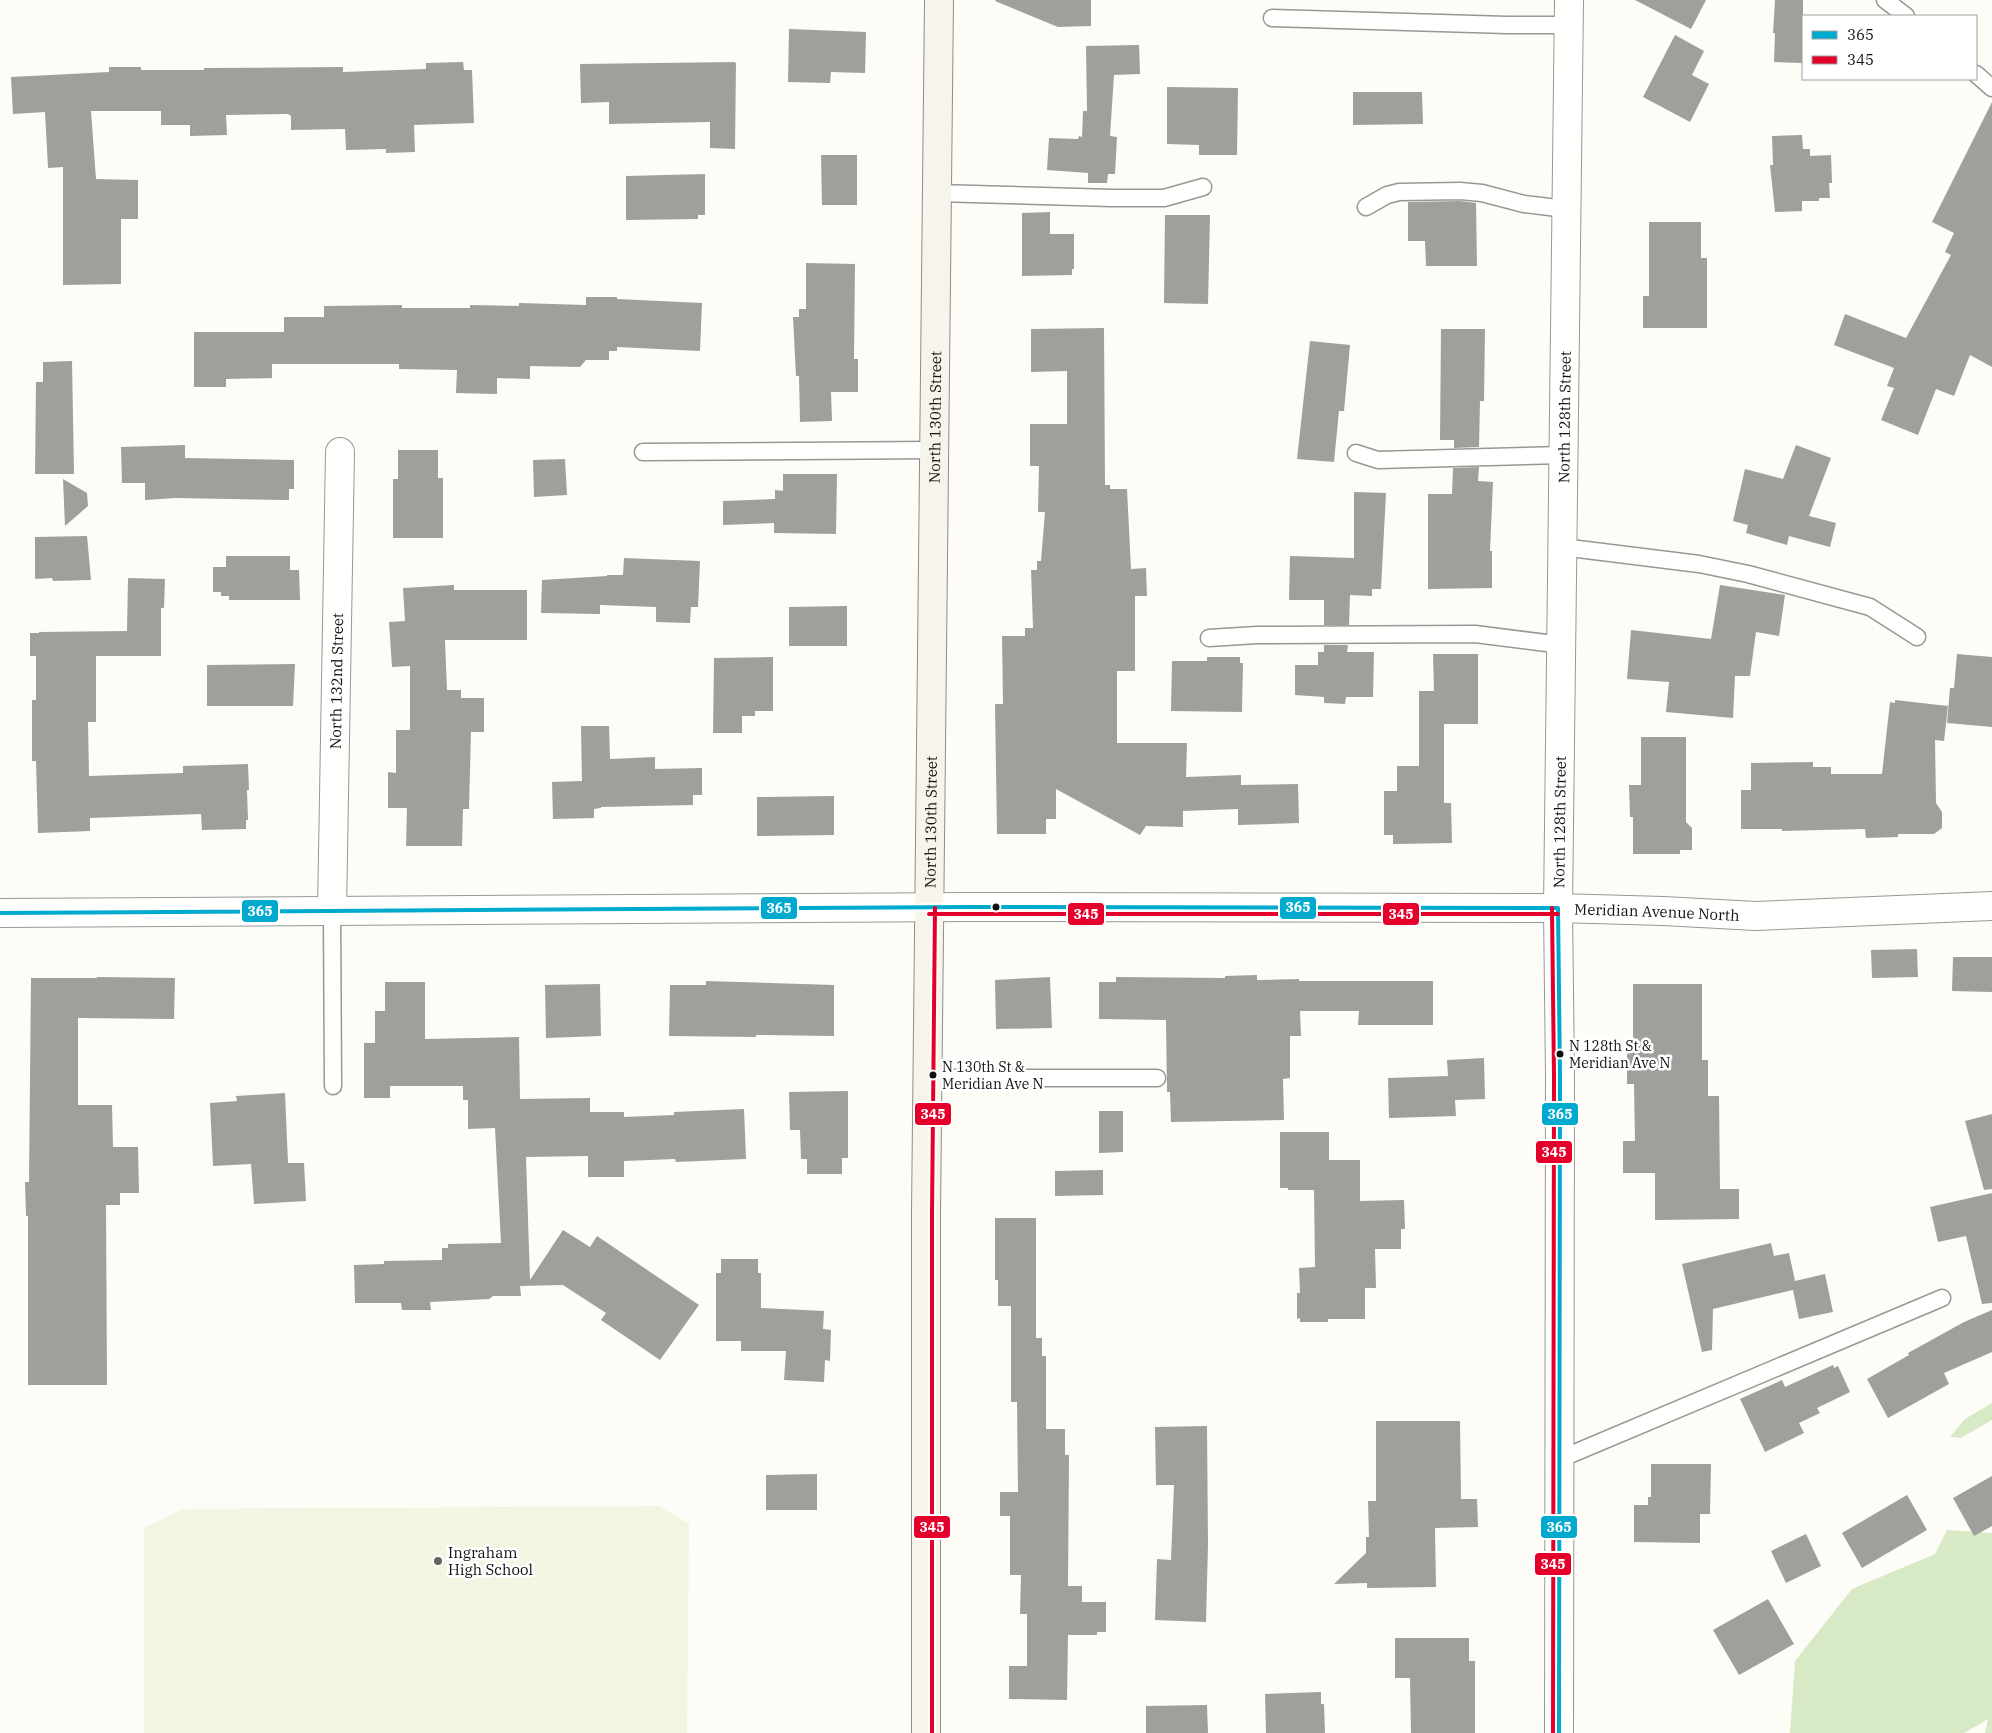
<svg xmlns="http://www.w3.org/2000/svg" width="1992" height="1733" font-family="'IBM Plex Serif',serif">
<rect width="100%" height="100%" fill="#fdfcf7"/>
<path fill="#d8eac5" d="M 1992,1403 L 1992,1420 L 1961,1438 L 1950,1437 L 1965,1419 Z
M 1947,1530 L 1992,1533 L 1992,1733 L 1985,1733 L 1988,1719 L 1964,1733 L 1790,1733 L 1795,1661 L 1852,1589 L 1935,1554 Z"/>
<path fill="#f0f6e1" d="M 659,1506 L 689,1524 L 687,1733 L 144,1733 L 144,1528 L 183,1509 Z"/>
<path fill="#a19f9c" d="M 996,0 L 1091,0 L 1091,26 L 1058,27 L 995,1 Z
M 1635,0 L 1706,0 L 1691,29 Z
M 1775,0 L 1803,0 L 1803,63 L 1774,62 L 1775,33 L 1773,33 Z
M 789,29 L 866,32 L 865,73 L 831,72 L 830,83 L 788,82 Z
M 1675,35 L 1704,51 L 1692,75 L 1709,84 L 1690,122 L 1643,97 Z
M 1139,45 L 1140,74 L 1114,75 L 1110,136 L 1117,137 L 1115,174 L 1108,174 L 1107,183 L 1088,183 L 1088,173 L 1047,170 L 1049,138 L 1078,139 L 1079,136 L 1082,137 L 1083,111 L 1087,111 L 1086,46 Z
M 463,62 L 464,70 L 472,70 L 474,123 L 414,125 L 415,152 L 386,153 L 386,149 L 346,150 L 345,129 L 291,130 L 291,116 L 288,114 L 226,115 L 227,135 L 190,136 L 190,125 L 161,125 L 161,111 L 91,111 L 96,179 L 138,180 L 138,219 L 121,219 L 121,284 L 63,285 L 63,167 L 48,168 L 45,112 L 13,114 L 11,77 L 109,72 L 109,67 L 141,67 L 141,70 L 204,70 L 204,68 L 343,67 L 343,72 L 426,69 L 426,63 Z
M 734,62 L 736,63 L 735,149 L 710,148 L 710,122 L 609,124 L 609,102 L 581,103 L 580,64 Z
M 1167,87 L 1238,88 L 1237,155 L 1199,155 L 1199,145 L 1167,144 Z
M 1353,92 L 1422,92 L 1423,124 L 1353,125 Z
M 1992,102 L 1992,367 L 1970,355 L 1954,396 L 1936,389 L 1918,435 L 1881,420 L 1894,388 L 1887,386 L 1894,368 L 1834,345 L 1845,314 L 1906,338 L 1951,255 L 1945,252 L 1954,233 L 1932,222 Z
M 1802,135 L 1803,149 L 1810,149 L 1810,156 L 1831,155 L 1832,183 L 1829,183 L 1830,198 L 1819,198 L 1819,201 L 1802,201 L 1802,211 L 1775,212 L 1770,165 L 1773,165 L 1772,136 Z
M 821,155 L 857,155 L 857,205 L 822,205 Z
M 705,174 L 705,215 L 698,215 L 698,219 L 626,220 L 626,176 Z
M 1460,201 L 1476,203 L 1477,266 L 1426,266 L 1425,241 L 1408,241 L 1408,202 Z
M 1050,212 L 1050,234 L 1074,234 L 1074,269 L 1072,269 L 1072,275 L 1022,276 L 1022,213 Z
M 1165,215 L 1210,215 L 1208,304 L 1164,303 Z
M 1649,222 L 1701,222 L 1701,258 L 1707,258 L 1707,328 L 1643,328 L 1643,296 L 1649,296 Z
M 806,263 L 855,264 L 854,359 L 858,359 L 858,392 L 831,392 L 832,421 L 800,422 L 799,376 L 796,376 L 793,317 L 799,317 L 799,309 L 806,309 Z
M 586,297 L 617,297 L 617,299 L 702,303 L 700,351 L 617,347 L 617,351 L 609,351 L 609,360 L 586,360 L 580,367 L 530,366 L 530,379 L 497,378 L 497,394 L 456,393 L 457,370 L 399,369 L 399,364 L 272,364 L 272,378 L 226,379 L 226,387 L 194,387 L 194,332 L 284,332 L 284,317 L 324,317 L 324,306 L 402,305 L 402,308 L 470,308 L 470,305 L 519,306 L 519,303 L 586,305 Z
M 1104,328 L 1105,485 L 1110,485 L 1110,489 L 1127,489 L 1131,569 L 1146,568 L 1147,596 L 1135,596 L 1135,671 L 1117,671 L 1117,743 L 1187,743 L 1186,777 L 1241,775 L 1241,785 L 1298,784 L 1299,823 L 1238,825 L 1238,809 L 1183,811 L 1183,827 L 1146,826 L 1140,835 L 1056,789 L 1056,819 L 1046,819 L 1046,834 L 997,834 L 995,704 L 1003,704 L 1002,636 L 1025,636 L 1025,628 L 1033,628 L 1031,570 L 1037,570 L 1037,561 L 1041,561 L 1045,512 L 1038,512 L 1039,466 L 1030,466 L 1030,424 L 1067,424 L 1067,371 L 1031,372 L 1031,329 Z
M 1441,329 L 1485,329 L 1484,401 L 1480,401 L 1479,447 L 1454,448 L 1454,440 L 1440,440 Z
M 1310,341 L 1350,345 L 1344,411 L 1339,411 L 1334,462 L 1297,459 Z
M 72,361 L 74,474 L 35,474 L 36,382 L 43,382 L 43,362 Z
M 185,445 L 185,458 L 294,460 L 294,489 L 289,489 L 289,500 L 176,498 L 145,500 L 145,483 L 122,483 L 121,447 Z
M 1796,445 L 1831,458 L 1809,516 L 1836,523 L 1830,547 L 1789,536 L 1787,545 L 1746,533 L 1748,525 L 1733,521 L 1745,469 L 1783,479 Z
M 398,450 L 438,450 L 438,478 L 443,478 L 443,538 L 393,538 L 393,479 L 398,479 Z
M 565,459 L 567,495 L 534,497 L 533,460 Z
M 1479,467 L 1478,481 L 1493,482 L 1490,551 L 1492,551 L 1492,588 L 1428,589 L 1428,494 L 1452,494 L 1453,468 Z
M 783,474 L 837,474 L 836,534 L 774,533 L 774,523 L 723,525 L 723,501 L 775,499 L 775,490 L 783,491 Z
M 63,479 L 87,493 L 88,506 L 65,526 Z
M 1354,492 L 1386,493 L 1381,589 L 1372,589 L 1372,596 L 1350,595 L 1349,625 L 1324,625 L 1324,600 L 1289,600 L 1290,556 L 1354,558 Z
M 87,536 L 91,580 L 53,581 L 52,578 L 35,579 L 35,537 Z
M 226,556 L 290,556 L 290,570 L 299,570 L 300,600 L 229,600 L 229,596 L 221,596 L 221,592 L 213,592 L 213,567 L 226,567 Z
M 624,558 L 700,561 L 698,607 L 691,607 L 690,623 L 656,622 L 656,607 L 600,605 L 600,614 L 541,613 L 542,580 L 607,576 L 607,575 L 623,575 Z
M 128,578 L 165,579 L 164,608 L 161,608 L 161,656 L 96,656 L 96,722 L 88,722 L 89,776 L 183,773 L 183,766 L 248,764 L 249,790 L 247,790 L 248,820 L 246,820 L 246,829 L 202,830 L 201,814 L 90,818 L 90,831 L 38,833 L 36,761 L 32,761 L 32,700 L 36,700 L 36,656 L 30,656 L 30,633 L 39,633 L 39,632 L 127,631 Z
M 454,585 L 454,590 L 527,590 L 527,640 L 445,640 L 447,690 L 461,690 L 461,698 L 484,698 L 484,732 L 471,732 L 469,809 L 463,809 L 462,846 L 406,846 L 407,808 L 388,808 L 388,772 L 396,773 L 396,730 L 410,730 L 410,666 L 392,667 L 389,622 L 405,621 L 403,588 Z
M 1720,585 L 1785,595 L 1779,636 L 1756,632 L 1750,676 L 1735,676 L 1733,718 L 1666,712 L 1669,682 L 1627,679 L 1631,630 L 1711,639 Z
M 847,606 L 847,646 L 789,646 L 789,607 Z
M 1324,645 L 1348,645 L 1347,652 L 1374,652 L 1373,697 L 1346,697 L 1345,704 L 1324,703 L 1324,697 L 1295,695 L 1295,665 L 1318,665 L 1318,652 L 1324,652 Z
M 1433,654 L 1478,654 L 1478,724 L 1444,724 L 1444,803 L 1451,803 L 1452,843 L 1393,844 L 1393,835 L 1384,835 L 1384,791 L 1397,791 L 1397,766 L 1419,766 L 1419,691 L 1434,691 Z
M 1957,654 L 1992,657 L 1992,727 L 1947,723 L 1950,688 L 1954,688 Z
M 773,657 L 773,711 L 755,711 L 755,716 L 742,716 L 742,733 L 713,733 L 714,658 Z
M 1207,657 L 1240,657 L 1240,663 L 1243,663 L 1242,712 L 1171,711 L 1172,661 L 1207,661 Z
M 295,664 L 293,706 L 207,706 L 207,665 Z
M 1895,700 L 1948,706 L 1944,741 L 1935,740 L 1936,803 L 1942,812 L 1942,828 L 1934,834 L 1898,834 L 1898,837 L 1866,838 L 1865,829 L 1782,831 L 1782,829 L 1741,829 L 1741,790 L 1751,790 L 1751,763 L 1813,762 L 1813,767 L 1831,767 L 1831,774 L 1882,774 L 1890,702 L 1895,703 Z
M 581,726 L 609,726 L 610,759 L 655,757 L 655,769 L 702,768 L 702,795 L 693,795 L 693,805 L 601,807 L 601,808 L 594,809 L 594,818 L 553,819 L 552,782 L 582,781 Z
M 1641,737 L 1686,737 L 1686,822 L 1692,828 L 1692,850 L 1680,850 L 1680,854 L 1633,854 L 1633,817 L 1630,817 L 1629,785 L 1641,785 Z
M 834,796 L 834,835 L 757,836 L 757,797 Z
M 1917,949 L 1918,977 L 1872,978 L 1871,950 Z
M 1953,957 L 1992,957 L 1992,992 L 1952,991 Z
M 1257,975 L 1257,980 L 1299,979 L 1299,981 L 1433,981 L 1433,1025 L 1358,1025 L 1359,1011 L 1300,1011 L 1301,1036 L 1290,1036 L 1290,1078 L 1283,1079 L 1284,1120 L 1171,1122 L 1170,1092 L 1167,1092 L 1166,1020 L 1099,1019 L 1099,982 L 1116,982 L 1116,977 L 1225,978 L 1225,976 Z
M 97,977 L 175,978 L 174,1019 L 78,1018 L 78,1105 L 112,1105 L 113,1147 L 138,1147 L 139,1193 L 120,1193 L 120,1205 L 106,1205 L 107,1385 L 28,1385 L 28,1216 L 26,1216 L 25,1182 L 29,1182 L 31,978 L 97,978 Z
M 1050,977 L 1052,1028 L 996,1029 L 995,980 Z
M 706,981 L 834,985 L 834,1036 L 756,1035 L 756,1037 L 669,1036 L 670,985 L 706,985 Z
M 385,982 L 425,982 L 425,1039 L 519,1037 L 520,1099 L 590,1098 L 590,1112 L 624,1112 L 624,1117 L 674,1115 L 674,1112 L 744,1109 L 746,1159 L 676,1162 L 675,1159 L 624,1161 L 624,1177 L 588,1177 L 588,1156 L 526,1157 L 530,1280 L 563,1230 L 590,1247 L 597,1236 L 699,1305 L 660,1360 L 601,1320 L 606,1313 L 563,1285 L 520,1286 L 521,1296 L 493,1296 L 489,1299 L 430,1302 L 431,1310 L 402,1310 L 401,1303 L 355,1303 L 354,1265 L 384,1264 L 384,1261 L 442,1260 L 442,1248 L 448,1248 L 448,1244 L 501,1243 L 495,1128 L 468,1129 L 468,1100 L 463,1100 L 463,1086 L 390,1086 L 390,1098 L 364,1098 L 364,1043 L 375,1043 L 375,1011 L 385,1011 Z
M 600,984 L 601,1036 L 546,1038 L 545,985 Z
M 1633,984 L 1702,984 L 1702,1060 L 1708,1060 L 1708,1096 L 1719,1096 L 1720,1189 L 1739,1189 L 1739,1219 L 1655,1220 L 1655,1173 L 1623,1173 L 1623,1141 L 1635,1141 L 1634,1084 L 1627,1084 L 1627,1053 L 1633,1053 Z
M 1484,1058 L 1485,1099 L 1455,1100 L 1456,1116 L 1389,1118 L 1388,1078 L 1448,1076 L 1447,1060 Z
M 848,1091 L 848,1158 L 842,1158 L 842,1174 L 807,1174 L 807,1159 L 801,1159 L 800,1130 L 790,1130 L 789,1092 Z
M 285,1093 L 288,1163 L 304,1163 L 306,1201 L 254,1204 L 251,1164 L 213,1166 L 210,1103 L 237,1101 L 236,1096 Z
M 1099,1111 L 1123,1111 L 1123,1152 L 1099,1153 Z
M 1992,1114 L 1992,1189 L 1984,1190 L 1965,1121 Z
M 1280,1132 L 1329,1132 L 1329,1160 L 1360,1160 L 1360,1201 L 1404,1200 L 1405,1229 L 1401,1229 L 1401,1249 L 1375,1249 L 1376,1288 L 1365,1288 L 1365,1319 L 1328,1319 L 1328,1322 L 1300,1322 L 1300,1318 L 1297,1319 L 1297,1293 L 1300,1293 L 1299,1268 L 1315,1267 L 1314,1190 L 1288,1190 L 1288,1188 L 1280,1188 Z
M 1103,1170 L 1103,1195 L 1055,1196 L 1055,1171 Z
M 1992,1193 L 1992,1303 L 1982,1304 L 1966,1236 L 1938,1242 L 1930,1207 Z
M 995,1218 L 1036,1218 L 1036,1338 L 1042,1338 L 1042,1356 L 1046,1356 L 1046,1429 L 1065,1429 L 1065,1455 L 1069,1455 L 1068,1586 L 1082,1586 L 1082,1602 L 1106,1602 L 1106,1632 L 1097,1632 L 1097,1635 L 1068,1635 L 1067,1700 L 1009,1699 L 1009,1666 L 1027,1666 L 1027,1614 L 1020,1614 L 1021,1575 L 1010,1575 L 1010,1516 L 1000,1516 L 1000,1492 L 1018,1492 L 1017,1402 L 1011,1402 L 1011,1306 L 998,1306 L 998,1280 L 995,1280 Z
M 1771,1243 L 1774,1256 L 1789,1253 L 1795,1281 L 1825,1274 L 1833,1312 L 1799,1319 L 1793,1290 L 1713,1309 L 1712,1350 L 1702,1352 L 1682,1264 Z
M 721,1259 L 758,1259 L 758,1273 L 761,1273 L 761,1308 L 824,1311 L 823,1329 L 831,1330 L 830,1361 L 825,1360 L 824,1382 L 784,1380 L 786,1351 L 741,1351 L 741,1341 L 716,1341 L 716,1273 L 721,1273 Z
M 1992,1310 L 1992,1352 L 1944,1373 L 1949,1384 L 1888,1418 L 1867,1379 L 1909,1355 L 1908,1353 L 1964,1322 Z
M 1833,1365 L 1834,1368 L 1838,1366 L 1850,1392 L 1817,1408 L 1820,1413 L 1799,1423 L 1804,1433 L 1765,1452 L 1740,1399 L 1782,1380 L 1785,1387 Z
M 1376,1421 L 1460,1421 L 1461,1499 L 1477,1499 L 1478,1527 L 1435,1528 L 1436,1587 L 1367,1588 L 1367,1583 L 1334,1584 L 1366,1553 L 1366,1537 L 1369,1537 L 1368,1501 L 1376,1501 Z
M 1207,1426 L 1208,1544 L 1206,1622 L 1155,1620 L 1157,1559 L 1171,1560 L 1174,1485 L 1156,1485 L 1155,1427 Z
M 1651,1464 L 1711,1464 L 1710,1514 L 1700,1514 L 1700,1543 L 1634,1542 L 1634,1505 L 1648,1505 L 1648,1497 L 1651,1497 Z
M 817,1474 L 817,1510 L 766,1510 L 766,1475 Z
M 1992,1476 L 1992,1526 L 1974,1536 L 1953,1498 Z
M 1907,1495 L 1927,1530 L 1862,1568 L 1842,1533 Z
M 1806,1534 L 1821,1566 L 1786,1583 L 1771,1551 Z
M 1768,1599 L 1794,1644 L 1739,1675 L 1713,1630 Z
M 1395,1638 L 1469,1638 L 1469,1661 L 1475,1661 L 1475,1733 L 1411,1733 L 1410,1678 L 1395,1678 Z
M 1321,1692 L 1321,1704 L 1324,1704 L 1325,1733 L 1266,1733 L 1265,1694 Z
M 1207,1705 L 1208,1733 L 1146,1733 L 1146,1706 Z"/>
<g fill="none" stroke-linecap="round" stroke-linejoin="round">
<defs>
<path id="service" d="M 1885,0 L 1906,16
M 1272,18 L 1507,25 L 1568,25
M 1976,74 L 1992,88
M 937,193 L 1112,198 L 1164,198 L 1203,187
M 1366,207 L 1387,195 L 1399,192 L 1460,191 L 1482,193 L 1524,204 L 1566,209
M 643,452 L 934,450
M 1356,453 L 1378,460 L 1562,455
M 1562,547 L 1699,564 L 1748,574 L 1870,607 L 1917,637
M 1209,638 L 1257,635 L 1475,634 L 1562,645
M 332,911 L 333,1086
M 927,1078 L 1157,1078
M 1560,1459 L 1942,1298"/>
<g id="minor">
<path id="s1" d="M 1558,908 L 1663,911 L 1756,916 L 1992,906"/>
<path id="s2" d="M 332,911 L 340,452"/>
</g>
<g id="tertiary">
<path d="M 0,913 L 969,907 L 1558,908"/>
<path id="s3" d="M 1559,1733 L 1560,1076 L 1558,908 L 1569,0"/>
</g>
<g id="secondary">
<path id="s4" d="M 926,1733 L 926,1214 L 939,0"/>
</g>
</defs>
<use href="#service" stroke="#979795" stroke-width="19"/>
<use href="#minor" stroke="#979795" stroke-width="30"/>
<use href="#tertiary" stroke="#979795" stroke-width="30"/>
<use href="#secondary" stroke="#8e8d8b" stroke-width="30"/>
<use href="#service" stroke="#fffffe" stroke-width="16"/>
<use href="#minor" stroke="#fffffe" stroke-width="28"/>
<use href="#tertiary" stroke="#fffffe" stroke-width="28"/>
<use href="#secondary" stroke="#f6f4eb" stroke-width="28"/>
<defs>
<path id="bus-1" d="M 1558,908 L 1560,1076 L 1559,1733
M 0,913 L 969,907 L 1558,908"/>
<path id="bus-2" d="M 1552,908 L 1554,1076 L 1553,1733
M 929,914 L 1558,914
M 932,1733 L 932,1214 L 935,908"/>
</defs>
<use href="#bus-1" stroke="#fff" stroke-width="8"/>
<use href="#bus-2" stroke="#fff" stroke-width="8"/>
<use href="#bus-1" stroke="#00a9ce" stroke-width="4"/>
<use href="#bus-2" stroke="#e4002b" stroke-width="4"/>
</g>
<g fill="#111" stroke="#fff" stroke-width="2">
<circle cx="996" cy="907" r="4.5"/>
<circle cx="1560" cy="1054" r="4.5"/>
<circle cx="933" cy="1075" r="4.5"/>
</g>
<circle fill="#646362" stroke="#fff" stroke-width="2" cx="438" cy="1561" r="5"/>
<g text-anchor="middle" dominant-baseline="central" stroke-width="5" stroke-linejoin="round" paint-order="stroke">
<g font-size="14" fill="#111" stroke="#fff" text-anchor="start">
<text x="1569" y="1046">N 128th St &amp;<tspan x="1569" dy="17">Meridian Ave N</tspan></text>
<text x="942" y="1067">N 130th St &amp;<tspan x="942" dy="17">Meridian Ave N</tspan></text>
</g>
<g font-size="15" fill="#111" stroke="#fff">
<text stroke="none"><textPath href="#s4" startOffset="1316">North 130th Street</textPath></text>
<text stroke="none"><textPath href="#s3" startOffset="1316">North 128th Street</textPath></text>
<text stroke="none"><textPath href="#s2" startOffset="230">North 132nd Street</textPath></text>
<text stroke="none"><textPath href="#s4" startOffset="911">North 130th Street</textPath></text>
<text stroke="none"><textPath href="#s3" startOffset="911">North 128th Street</textPath></text>
<text stroke="none"><textPath href="#s1" startOffset="99">Meridian Avenue North</textPath></text>
</g>
<g font-size="15" fill="#111" stroke="#fff" text-anchor="start">
<text x="448" y="1552">Ingraham<tspan x="448" dy="17">High School</tspan></text>
</g>
</g>
<g stroke="#fff" stroke-width="2">
<rect x="1279" y="896" width="38" height="24" rx="5" fill="#00a9ce"/>
<rect x="760" y="896" width="38" height="24" rx="5" fill="#00a9ce"/>
<rect x="241" y="899" width="38" height="24" rx="5" fill="#00a9ce"/>
<rect x="1067" y="902" width="38" height="24" rx="5" fill="#e4002b"/>
<rect x="1382" y="902" width="38" height="24" rx="5" fill="#e4002b"/>
<rect x="1541" y="1102" width="38" height="24" rx="5" fill="#00a9ce"/>
<rect x="914" y="1102" width="38" height="24" rx="5" fill="#e4002b"/>
<rect x="1535" y="1140" width="38" height="24" rx="5" fill="#e4002b"/>
<rect x="913" y="1515" width="38" height="24" rx="5" fill="#e4002b"/>
<rect x="1540" y="1515" width="38" height="24" rx="5" fill="#00a9ce"/>
<rect x="1534" y="1552" width="38" height="24" rx="5" fill="#e4002b"/>
</g>
<g font-size="14" text-anchor="middle" font-weight="bold" fill="#fff">
<text x="1298" y="912">365</text>
<text x="779" y="913">365</text>
<text x="260" y="916">365</text>
<text x="1086" y="919">345</text>
<text x="1401" y="919">345</text>
<text x="1560" y="1119">365</text>
<text x="933" y="1119">345</text>
<text x="1554" y="1157">345</text>
<text x="932" y="1532">345</text>
<text x="1559" y="1532">365</text>
<text x="1553" y="1569">345</text>
</g>
<rect x="1802" y="15" width="175" height="65" fill="#ffffff" stroke="#a0a0a0"/>
<rect x="1812" y="31" width="25" height="8" fill="#00a9ce" stroke="#a0a0a0"/>
<text x="1847" y="40" font-size="15" fill="#111111">365</text>
<rect x="1812" y="56" width="25" height="8" fill="#e4002b" stroke="#a0a0a0"/>
<text x="1847" y="65" font-size="15" fill="#111111">345</text>
</svg>
